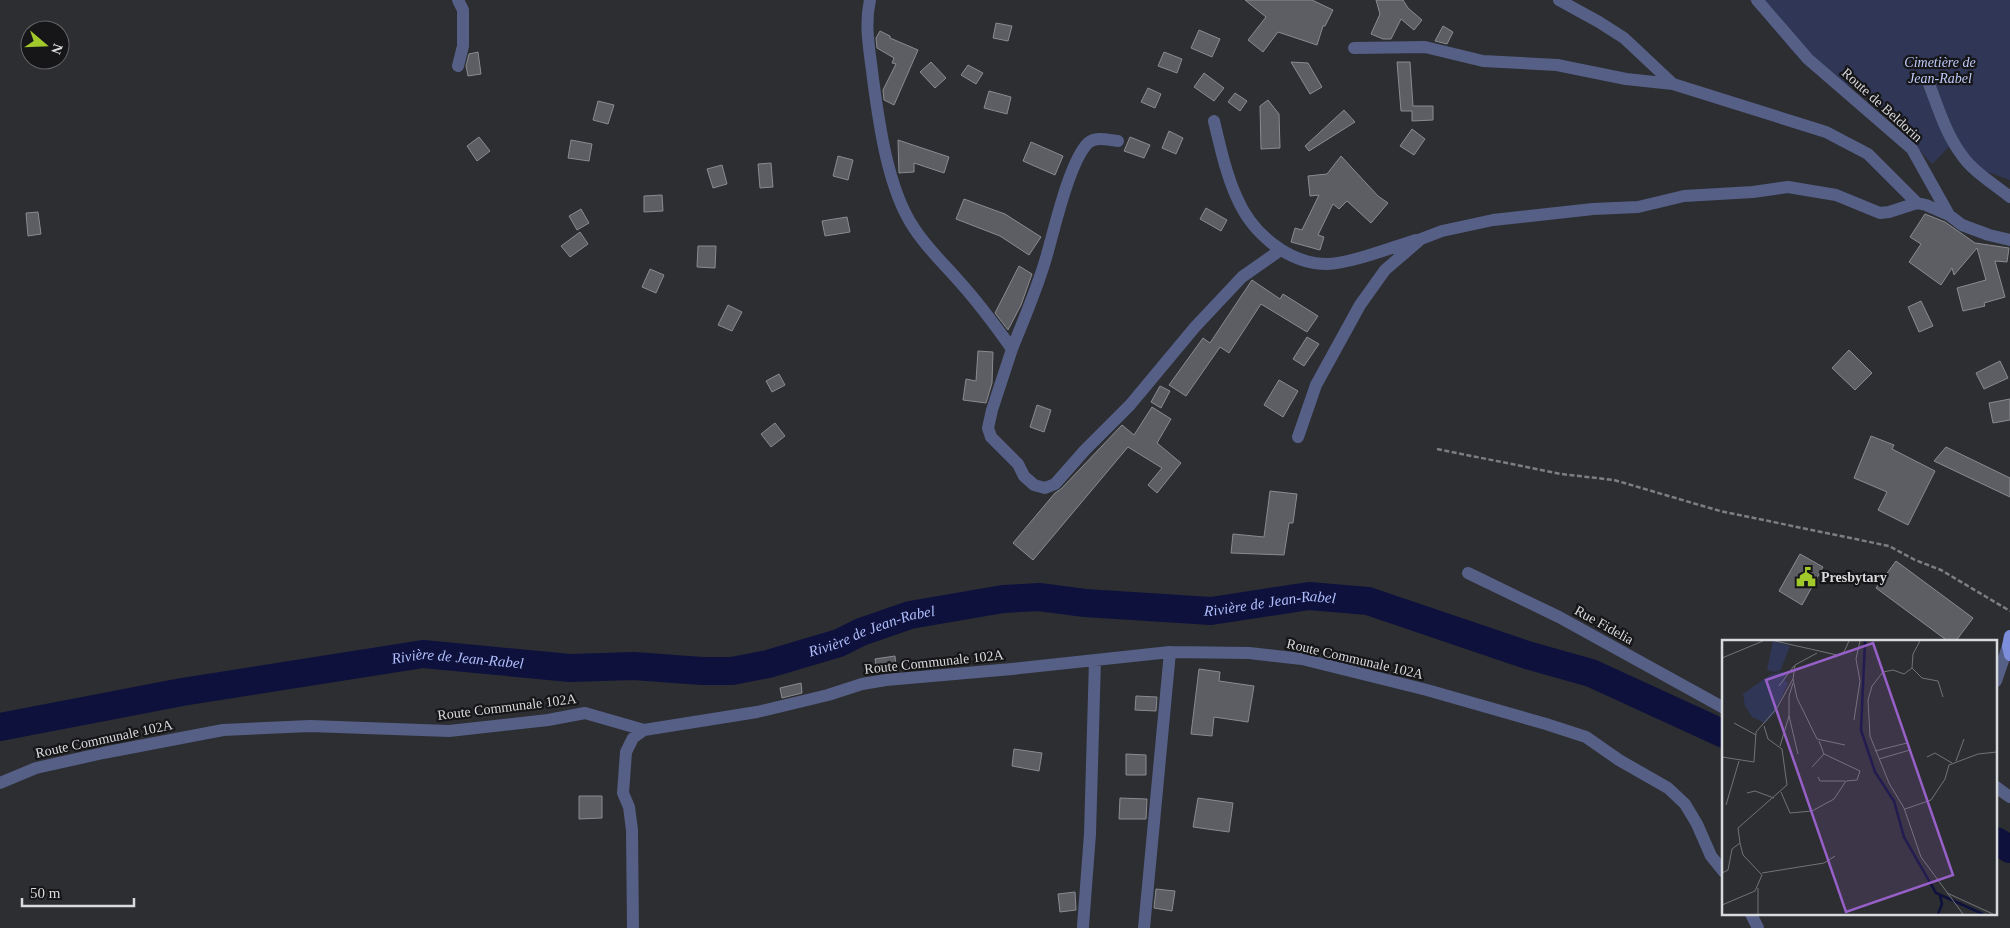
<svg xmlns="http://www.w3.org/2000/svg" width="2010" height="928" font-family="'Times New Roman',serif">
<rect width="100%" height="100%" fill="#2d2e32"/>
<path fill="#303756" d="M 1750,0 L 2010,0 L 2010,180 L 1982,170 L 1952,144 L 1932,164 L 1862,89 L 1833,81 L 1794,53 Z"/>
<g fill="none" stroke-linecap="round" stroke-linejoin="round">
<g stroke="#0e113c" stroke-width="28">
<path id="s1" d="M 0,727 L 182,692 L 423,654 L 570,668 L 634,666 L 702,671 L 732,671 L 768,664 L 839,643 L 861,632 L 910,615 L 1003,599 L 1039,597 L 1085,603 L 1211,611 L 1309,596 L 1368,601 L 1527,655 L 1591,673 L 1724,734"/>
<path d="M 1996,841 L 2010,849"/>
</g>
</g>
<path fill="#5d5e63" stroke="#8a8b90" d="M 1245,0 L 1312,0 L 1333,10 L 1325,26 L 1323,26 L 1317,45 L 1278,32 L 1263,52 L 1248,40 L 1266,17 Z
M 1376,0 L 1403,0 L 1408,8 L 1422,20 L 1414,30 L 1401,19 L 1391,39 L 1383,39 L 1371,34 L 1380,14 Z
M 996,23 L 1012,26 L 1008,41 L 993,38 Z
M 1443,26 L 1453,32 L 1447,44 L 1435,41 Z
M 1199,30 L 1220,39 L 1212,57 L 1191,48 Z
M 880,31 L 890,36 L 890,38 L 918,50 L 894,105 L 884,100 L 883,90 L 896,64 L 892,63 L 894,58 L 877,48 L 876,38 Z
M 478,52 L 481,74 L 468,76 L 466,66 L 469,54 Z
M 1164,52 L 1182,59 L 1177,73 L 1158,66 Z
M 931,62 L 946,78 L 935,88 L 920,72 Z
M 1291,62 L 1308,63 L 1322,87 L 1310,94 Z
M 1397,62 L 1410,62 L 1413,106 L 1433,106 L 1433,120 L 1412,121 L 1412,111 L 1401,111 Z
M 968,65 L 983,73 L 976,84 L 961,75 Z
M 1204,73 L 1224,88 L 1214,101 L 1194,87 Z
M 1148,88 L 1161,94 L 1155,108 L 1141,102 Z
M 989,91 L 1011,97 L 1007,114 L 984,108 Z
M 1235,93 L 1247,101 L 1240,111 L 1228,102 Z
M 1268,100 L 1279,114 L 1280,148 L 1261,149 L 1260,106 Z
M 598,101 L 614,105 L 608,124 L 593,120 Z
M 1344,110 L 1355,122 L 1309,151 L 1305,146 Z
M 1412,129 L 1425,139 L 1414,155 L 1400,146 Z
M 1169,131 L 1183,138 L 1176,154 L 1162,148 Z
M 479,137 L 490,151 L 477,161 L 467,146 Z
M 1130,137 L 1150,145 L 1144,158 L 1124,151 Z
M 571,140 L 592,144 L 589,161 L 568,158 Z
M 898,140 L 949,157 L 944,173 L 914,163 L 914,172 L 899,173 Z
M 1031,142 L 1063,156 L 1055,175 L 1023,161 Z
M 838,156 L 853,160 L 848,180 L 833,176 Z
M 1341,156 L 1378,196 L 1388,203 L 1371,223 L 1347,201 L 1339,209 L 1333,204 L 1318,235 L 1324,237 L 1320,250 L 1291,242 L 1295,228 L 1302,230 L 1319,195 L 1310,196 L 1308,176 L 1327,174 Z
M 771,163 L 773,187 L 760,188 L 758,164 Z
M 722,165 L 727,184 L 713,188 L 707,169 Z
M 662,195 L 663,211 L 644,212 L 644,196 Z
M 964,199 L 1005,214 L 1041,237 L 1029,255 L 1000,236 L 956,219 Z
M 1206,208 L 1227,220 L 1221,231 L 1200,219 Z
M 581,209 L 589,223 L 577,230 L 569,216 Z
M 38,212 L 41,234 L 28,236 L 26,213 Z
M 1925,214 L 1945,222 L 1975,243 L 2009,248 L 2007,262 L 1995,261 L 2005,297 L 1984,303 L 1985,306 L 1963,311 L 1957,288 L 1986,280 L 1977,248 L 1954,275 L 1952,268 L 1941,285 L 1909,262 L 1921,244 L 1910,237 Z
M 847,217 L 850,232 L 825,236 L 822,221 Z
M 580,232 L 588,244 L 570,257 L 561,246 Z
M 698,246 L 716,246 L 715,268 L 697,267 Z
M 1019,266 L 1032,274 L 1021,305 L 1008,330 L 995,313 Z
M 650,269 L 664,275 L 656,293 L 642,287 Z
M 1252,280 L 1280,299 L 1283,294 L 1318,316 L 1307,332 L 1261,304 L 1229,353 L 1220,347 L 1186,396 L 1169,385 L 1203,338 L 1210,343 Z
M 1921,301 L 1933,326 L 1919,332 L 1908,307 Z
M 728,305 L 742,312 L 732,331 L 718,325 Z
M 1307,337 L 1319,344 L 1304,366 L 1293,359 Z
M 1849,350 L 1872,373 L 1855,390 L 1832,368 Z
M 978,351 L 993,352 L 992,383 L 986,403 L 963,400 L 966,379 L 976,381 Z
M 2000,361 L 2008,378 L 1984,389 L 1976,373 Z
M 779,374 L 785,385 L 772,392 L 766,381 Z
M 1279,380 L 1298,391 L 1283,417 L 1264,405 Z
M 1160,386 L 1170,391 L 1161,408 L 1151,402 Z
M 2010,399 L 2010,420 L 1993,423 L 1989,403 Z
M 1037,405 L 1051,410 L 1044,432 L 1030,427 Z
M 1152,407 L 1171,419 L 1157,443 L 1181,463 L 1157,493 L 1148,485 L 1162,468 L 1128,447 L 1033,560 L 1013,543 L 1055,493 L 1061,489 L 1122,425 L 1134,435 Z
M 775,423 L 785,436 L 771,447 L 761,434 Z
M 1871,436 L 1894,445 L 1892,449 L 1935,471 L 1908,525 L 1878,510 L 1887,492 L 1854,478 Z
M 1946,447 L 2010,478 L 2010,497 L 1934,461 Z
M 1270,491 L 1297,494 L 1293,523 L 1289,523 L 1284,555 L 1231,553 L 1233,534 L 1264,537 Z
M 1800,554 L 1823,567 L 1802,605 L 1779,591 Z
M 1896,561 L 1973,618 L 1955,642 L 1949,642 L 1876,588 Z
M 895,656 L 896,668 L 877,671 L 875,659 Z
M 1199,669 L 1220,672 L 1219,681 L 1254,686 L 1248,722 L 1214,717 L 1212,736 L 1191,734 Z
M 801,683 L 802,693 L 782,698 L 780,688 Z
M 1136,696 L 1157,697 L 1156,711 L 1135,710 Z
M 1014,749 L 1042,753 L 1039,771 L 1012,766 Z
M 1126,754 L 1146,755 L 1146,775 L 1126,775 Z
M 579,796 L 602,796 L 602,818 L 579,819 Z
M 1120,798 L 1147,799 L 1146,819 L 1119,819 Z
M 1198,798 L 1233,803 L 1229,832 L 1193,827 Z
M 1156,889 L 1175,891 L 1172,911 L 1154,908 Z
M 1075,892 L 1076,910 L 1060,912 L 1058,894 Z"/>
<g fill="none" stroke-linecap="round" stroke-linejoin="round">
<path stroke="#7d7e82" stroke-width="2.5" stroke-dasharray="5 2.5" stroke-linecap="butt" d="M 1437,449 L 1561,474 L 1614,480 L 1720,511 L 1889,546 L 1915,560 L 1941,570 L 2010,611"/>
<path stroke="#565f86" stroke-width="12" d="M 458,0 L 463,10 L 463,46 L 458,66
M 870,0 C 864,27 870,52 873,79 C 879,124 888,190 914,228 C 926,247 943,263 958,280 C 978,302 995,325 1012,349 L 992,410 L 988,428 L 991,437 L 1018,464 L 1024,476 L 1034,485 L 1045,488 L 1055,484 L 1085,450 L 1130,405 L 1195,327 L 1242,277 L 1279,251
M 1559,0 L 1599,22 L 1624,38 L 1673,84 L 1826,132 L 1868,154 L 1917,203
M 1757,0 L 1808,59 L 1912,149 L 1949,215 L 1962,225 L 1989,235 L 2010,240
M 1354,48 L 1425,47 L 1483,61 L 1557,65 L 1626,79 L 1673,84
M 1929,84 C 1938,107 1946,134 1961,154 C 1972,171 1994,184 2010,197
M 1214,121 C 1220,146 1226,174 1237,198 C 1252,233 1288,264 1327,264 C 1349,264 1393,247 1416,240
M 1012,349 C 1024,319 1037,289 1046,258 C 1054,231 1069,162 1088,143 C 1096,136 1108,140 1118,141
M 1298,437 L 1316,385 L 1360,305 L 1385,270 L 1421,239 L 1442,231 L 1493,220 L 1593,209 L 1638,207 L 1684,196 L 1753,192 L 1788,187 L 1836,195 L 1880,213 L 1889,212 L 1917,203 L 1926,205 L 1949,215
M 1468,573 L 1559,617 L 1724,708
M 1996,681 L 2008,646
M 0,783 L 36,768 L 103,753 L 223,730 L 310,726 L 449,731 L 548,720 L 585,713 L 644,730 L 757,712 L 828,695 L 862,684 L 886,680 L 1012,669 L 1170,652 L 1249,653 L 1302,659 L 1427,690 L 1546,724 L 1586,737 L 1619,760 L 1668,788 L 1685,804 L 1697,824 L 1711,856 L 1724,872
M 1996,787 L 2010,797
M 1751,914 L 1758,928
M 1083,926 L 1090,834 L 1095,660
M 633,928 L 632,830 L 629,807 L 623,793 L 626,752 L 633,738 L 644,730
M 1144,928 L 1170,652"/>
<path stroke="#7c8ddc" stroke-width="12" d="M 2010,636 L 2008,646 L 2010,655"/>
</g>
<defs>
<symbol id="civic-bare" viewBox="-9 -9 18 18"><path d="M-.6-6.5H3V-4.5H.6V-3L4-1V1h2V6H-6V1h2V-1L-.6-3ZM-1.2 2.5V6h2.4V2.5Z" fill="#a1c92b" stroke="#161618" stroke-width="2.5" paint-order="stroke"/></symbol>
</defs>
<g fill-rule="evenodd">
<use href="#civic-bare" x="1792" y="563" width="28" height="28"/>
</g>
<g text-anchor="middle" dominant-baseline="central" stroke-width="4.5" stroke-linejoin="round" paint-order="stroke">
<g font-size="14" font-style="italic" fill="#becaf9" stroke="#161618">
<text x="1940" y="62">Cimetière de<tspan x="1940" dy="16">Jean-Rabel</tspan></text>
</g>
<g font-size="14" fill="#d9dadd" stroke="#161618">
<text transform="translate(1882 105) rotate(42)">Route de Beldorin</text>
<text transform="translate(1604 625) rotate(29)">Rue Fidelia</text>
<text transform="translate(1355 659) rotate(13)">Route Communale 102A</text>
<text transform="translate(934 662) rotate(-6)">Route Communale 102A</text>
<text transform="translate(507 707) rotate(-7)">Route Communale 102A</text>
<text transform="translate(104 739) rotate(-12)">Route Communale 102A</text>
</g>
<g font-size="14" font-weight="bold" fill="#d9dadd" stroke="#161618" text-anchor="start">
<text x="1821" y="577">Presbytary</text>
</g>
<g font-size="15" font-style="italic" fill="#b0bffc" stroke="#161618">
<text stroke="none"><textPath href="#s1" startOffset="1289">Rivière de Jean-Rabel</textPath></text>
<text stroke="none"><textPath href="#s1" startOffset="885">Rivière de Jean-Rabel</textPath></text>
<text stroke="none"><textPath href="#s1" startOffset="464">Rivière de Jean-Rabel</textPath></text>
</g>
</g>
<g transform="translate(1722 640)">
<rect width="275" height="275" fill="#2d2e32"/>
<path d="M 51,1 L 68,6 L 58,31 L 52,32 L 45,30 ZM 60,32 L 65,33 L 63,41 L 66,43 L 52,74 L 43,83 L 30,77 L 23,66 L 21,54 L 49,34 Z" fill="#303756"/>
<path fill="none" stroke="#0e113c" stroke-width="2.5" d="M 143,1 L 139,90 L 153,132 L 172,161 L 182,197 L 214,253 L 261,274M 216,274 L 220,264 L 218,256"/>
<path fill="none" stroke="#727376" stroke-width="1" d="M 53,1 L 115,15 L 122,12 L 127,1M 0,18 L 41,1M 190,28 L 182,34 L 171,30 L 161,32 L 150,46 L 146,60 L 148,96 L 167,143 L 182,168 L 199,217 L 241,274M 190,28 L 200,38 L 216,41 L 221,57M 190,28 L 191,14 L 198,1M 71,39 L 75,58 L 95,99 L 123,105M 57,46 L 72,26M 67,76 L 76,114M 132,80 L 138,41 L 134,19 L 138,1M 12,83 L 34,95M 58,106 L 67,76 L 67,56 L 71,43M 153,111 L 185,103M 0,117 L 32,122 L 34,92 L 55,68 L 71,39 L 73,25 L 95,13M 205,117 L 213,113 L 230,123M 157,119 L 188,110M 234,121 L 242,99M 90,127 L 102,114 L 97,101M 96,137 L 98,141 L 123,141M 59,152 L 68,173 L 90,171 L 112,159 L 124,141 L 135,140 L 138,131 L 102,114M 25,153 L 33,151 L 52,158M 4,165 L 17,121M 183,169 L 209,160 L 223,139 L 227,125 L 256,114 L 275,112M 0,233 L 6,230 L 10,209 L 18,203 L 16,188 L 65,145 L 60,109 L 46,99 L 42,86M 40,233 L 102,223 L 113,216M 225,253 L 271,274M 0,265 L 33,251 L 40,235 L 21,215 L 18,203M 36,274 L 36,248"/>
<path fill="#9760c8" fill-opacity="0.15" stroke="#9760c8" stroke-width="2.5" d="M 151,3 L 231,235 L 124,272 L 44,40 Z"/>
<rect width="275" height="275" fill="none" stroke="#d9dadd" stroke-width="2.5"/>
</g>
<g transform="translate(45 45) rotate(109)"><circle r="24" fill="#161618" stroke="#646467"/>
<path d="M0-4L9 19L0 12L-9 19Z" fill="#a1c92b"/>
<text y="-8" font-size="14" font-weight="bold" text-anchor="middle" fill="#d9dadd">N</text>
</g>
<path d="M22 898v8h112v-8" fill="none" stroke="#d9dadd" stroke-width="2.5"/>
<text x="30" y="898" font-size="15" fill="#d9dadd" stroke="#161618" stroke-width="4" paint-order="stroke">50 m</text>
</svg>
